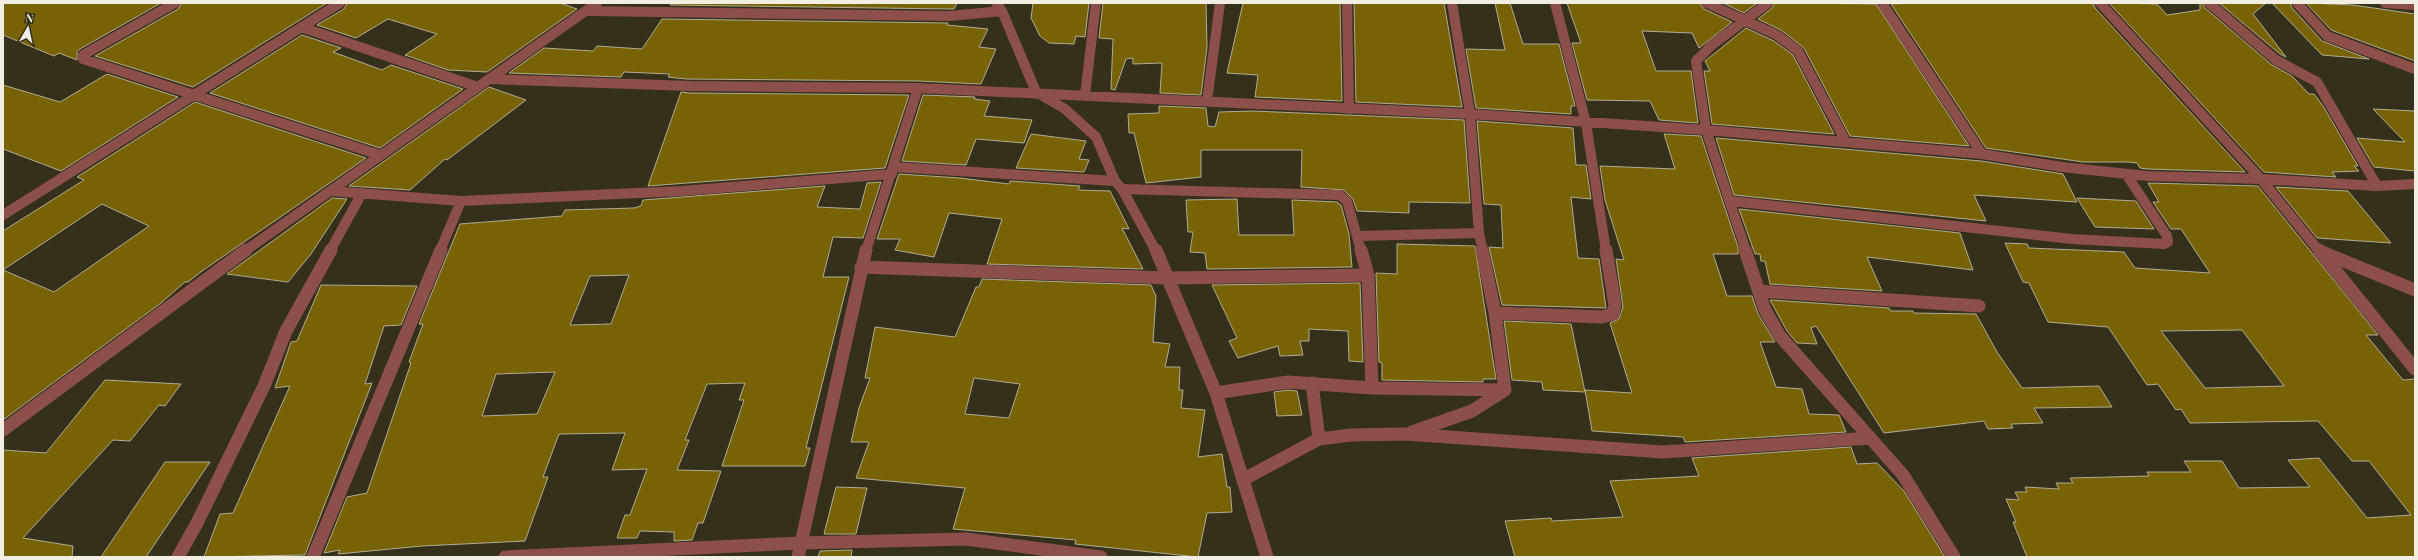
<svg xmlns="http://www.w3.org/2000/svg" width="2418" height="560" font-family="'Playfair Display',serif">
<rect width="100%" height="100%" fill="#35301b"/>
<path fill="#776306" stroke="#b2ac93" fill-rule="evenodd" d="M 3,3 L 161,3 L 80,49 L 77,52 L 77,60 L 59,53 L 54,56 L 3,35 Z
M 182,3 L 327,3 L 193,87 L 95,56 L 178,9 Z
M 347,3 L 560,3 L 577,9 L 487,72 L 448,70 L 405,55 L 437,34 L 388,19 L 356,38 L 317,25 L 344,9 Z
M 672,3 L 957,3 L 954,9 L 950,9 L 670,5 Z
M 1033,3 L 1089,3 L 1085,37 L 1076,36 L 1074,44 L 1049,43 L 1040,36 L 1031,18 Z
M 1103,3 L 1206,3 L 1207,47 L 1201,95 L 1160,93 L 1162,63 L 1133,64 L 1133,58 L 1126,59 L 1115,90 L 1111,89 L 1113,39 L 1099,38 Z
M 1243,3 L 1340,3 L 1342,101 L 1255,97 L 1258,75 L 1227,73 Z
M 1354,3 L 1444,3 L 1462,107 L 1356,102 Z
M 1495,3 L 1510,3 L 1523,44 L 1559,44 L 1575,106 L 1571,106 L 1571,114 L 1476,108 L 1466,49 L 1505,50 Z
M 1567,3 L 1700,3 L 1704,9 L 1732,22 L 1699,48 L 1692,33 L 1642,31 L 1656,71 L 1691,71 L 1698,123 L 1659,120 L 1650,101 L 1587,100 L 1572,43 L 1581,43 Z
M 1723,3 L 1749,3 L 1756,4 L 1744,13 Z
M 1775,3 L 1876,4 L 1969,146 L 1850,136 L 1804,48 L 1781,30 L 1758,19 L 1772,8 Z
M 1928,3 L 2093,3 L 2095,8 L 2245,172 L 2147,169 L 2140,168 L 2137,163 L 2128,162 L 2083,162 L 1986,148 L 1891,4 Z
M 2109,3 L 2157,4 L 2167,15 L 2200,10 L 2200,3 L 2202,3 L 2205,8 L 2272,65 L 2292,76 L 2309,94 L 2314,94 L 2323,106 L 2358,166 L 2354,166 L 2359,171 L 2332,172 L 2336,177 L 2264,172 Z
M 2219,3 L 2266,3 L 2253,14 L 2286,57 L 2280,54 Z
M 2272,3 L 2290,3 L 2292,8 L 2322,41 L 2369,59 L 2322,55 Z
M 2306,3 L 2353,5 L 2415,14 L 2415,61 L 2331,30 Z
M 662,19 L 948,23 L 947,25 L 988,29 L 979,47 L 996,49 L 981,84 L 918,81 L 686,79 L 668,77 L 670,74 L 624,72 L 621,77 L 509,73 L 544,48 L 593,51 L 597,46 L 642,49 Z
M 1746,28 L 1774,41 L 1793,55 L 1834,134 L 1712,124 L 1704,71 L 1710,71 L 1705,61 Z
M 302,35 L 341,48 L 333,52 L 382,70 L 391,65 L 463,89 L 380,148 L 210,93 Z
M 107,74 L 178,97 L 61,171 L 3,149 L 3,85 L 60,102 Z
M 489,87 L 526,100 L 447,160 L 445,159 L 410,190 L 349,186 Z
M 681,92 L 690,93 L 909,95 L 885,168 L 648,186 Z
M 923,95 L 975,97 L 974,99 L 990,101 L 984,116 L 1032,120 L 1024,143 L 976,139 L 966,165 L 902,161 Z
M 195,102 L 366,158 L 202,271 L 188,282 L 185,282 L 161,303 L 3,420 L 3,270 L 54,292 L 149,226 L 102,204 L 3,270 L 3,231 L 84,180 L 77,177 Z
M 1159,106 L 1206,108 L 1208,126 L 1215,127 L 1219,112 L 1253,111 L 1464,120 L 1470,203 L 1409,202 L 1409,213 L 1357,211 L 1353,199 L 1344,190 L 1301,187 L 1302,150 L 1201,150 L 1201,177 L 1146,183 L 1134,133 L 1129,133 L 1128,114 L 1159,113 Z
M 2373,109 L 2415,111 L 2415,171 L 2374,167 L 2357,138 L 2405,142 Z
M 1477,121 L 1573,128 L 1576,165 L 1586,165 L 1591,199 L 1571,197 L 1578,258 L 1599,259 L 1606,308 L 1502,305 L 1489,247 L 1503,248 L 1501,205 L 1484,204 Z
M 1031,134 L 1086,141 L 1079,159 L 1089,160 L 1084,172 L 1016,168 Z
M 1664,134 L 1701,136 L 1738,247 L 1738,254 L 1713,254 L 1727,296 L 1752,296 L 1758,314 L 1775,342 L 1760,342 L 1776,387 L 1802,389 L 1809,414 L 1839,415 L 1846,432 L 1685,442 L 1683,437 L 1592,431 L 1585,390 L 1632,393 L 1610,323 L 1619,319 L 1623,307 L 1616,259 L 1624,260 L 1605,200 L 1600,166 L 1675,169 Z
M 1716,138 L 1981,161 L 2063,174 L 2077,202 L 1974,195 L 1986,221 L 1734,195 Z
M 899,174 L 960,178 L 1009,184 L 1010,181 L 1080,186 L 1078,190 L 1110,191 L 1129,229 L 1122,228 L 1143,269 L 987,264 L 1002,219 L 949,213 L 934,257 L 895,250 L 900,239 L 877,239 Z
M 881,182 L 863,238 L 833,237 L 823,277 L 849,277 L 806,448 L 810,448 L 805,466 L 722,466 L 744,400 L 739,400 L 745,383 L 707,384 L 685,440 L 689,440 L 677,470 L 721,471 L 703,523 L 698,523 L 692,540 L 674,541 L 674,532 L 640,531 L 637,538 L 617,538 L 625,515 L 630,515 L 647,469 L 612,470 L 625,433 L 559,434 L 543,477 L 548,477 L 525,541 L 422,546 L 338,554 L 340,550 L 324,553 L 347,497 L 367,493 L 411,363 L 409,362 L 423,324 L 419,324 L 460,224 L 562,216 L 565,210 L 634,208 L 641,206 L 643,200 L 825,186 L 817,207 L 860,209 L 867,183 ZM 629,275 L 611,324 L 570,325 L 590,276 ZM 555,372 L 537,414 L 482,416 L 496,374 Z
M 2148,183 L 2258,186 L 2378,335 L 2366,335 L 2403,380 L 2415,379 L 2415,557 L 2027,557 L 2013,522 L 2016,522 L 2006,499 L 2019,500 L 2015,492 L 2027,492 L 2025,487 L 2059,489 L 2056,483 L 2073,483 L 2070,478 L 2149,476 L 2147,472 L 2191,472 L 2184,461 L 2222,461 L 2239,488 L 2310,487 L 2288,460 L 2319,458 L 2367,518 L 2411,515 L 2369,461 L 2352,461 L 2318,421 L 2190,423 L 2181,409 L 2176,410 L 2158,384 L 2147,385 L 2108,327 L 2048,322 L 2029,283 L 2023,282 L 2005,243 L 2027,244 L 2029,248 L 2124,252 L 2135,268 L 2210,273 L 2181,229 L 2171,229 L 2153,202 L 2159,202 ZM 2242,330 L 2284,386 L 2205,388 L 2161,331 Z
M 2276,187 L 2348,191 L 2391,243 L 2317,238 Z
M 332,198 L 347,199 L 311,254 L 288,282 L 227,274 Z
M 2077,198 L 2136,201 L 2154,229 L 2095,227 Z
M 1237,199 L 1239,235 L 1294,235 L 1292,200 L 1337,202 L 1341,205 L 1349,234 L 1352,267 L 1207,269 L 1205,253 L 1190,252 L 1193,232 L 1188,232 L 1186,200 Z
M 1739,209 L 1960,233 L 1973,270 L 1867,257 L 1882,291 L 1770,284 L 1765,261 L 1761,261 L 1760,254 L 1755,254 Z
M 1397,244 L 1475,246 L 1496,379 L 1483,379 L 1483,382 L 1382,380 L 1382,363 L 1379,362 L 1376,273 L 1397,274 Z
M 982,279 L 1151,285 L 1156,296 L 1153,342 L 1170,344 L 1165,367 L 1180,367 L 1179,390 L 1183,390 L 1181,408 L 1205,410 L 1198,457 L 1222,454 L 1227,487 L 1230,487 L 1232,512 L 1207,513 L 1198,557 L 1075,544 L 1076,540 L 953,529 L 965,488 L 856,478 L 869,442 L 851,442 L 859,408 L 870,378 L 865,378 L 875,327 L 955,337 L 976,287 L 979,287 ZM 974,378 L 1020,384 L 1009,418 L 965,414 Z
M 1360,283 L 1363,362 L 1349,361 L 1348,331 L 1309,329 L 1309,341 L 1300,341 L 1303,355 L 1280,356 L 1278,346 L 1238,358 L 1229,341 L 1237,338 L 1212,285 Z
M 321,285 L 417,286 L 401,325 L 384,326 L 365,384 L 372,383 L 305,555 L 204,557 L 220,514 L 233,513 L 290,386 L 275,388 L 291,342 L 297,341 Z
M 1770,300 L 1889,308 L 1891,311 L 1913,311 L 1914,313 L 1976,314 L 1997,352 L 2022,388 L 2099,386 L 2112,407 L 2034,408 L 2043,423 L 2011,424 L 2013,428 L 1988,429 L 1984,421 L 1884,433 L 1816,326 L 1811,328 L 1817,344 L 1797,343 L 1787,331 Z
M 1504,321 L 1571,324 L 1585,392 L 1543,390 L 1542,382 L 1512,380 Z
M 105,380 L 181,384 L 165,406 L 159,405 L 130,441 L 113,440 L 23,538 L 73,546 L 72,557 L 3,557 L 3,450 L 46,453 Z
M 1288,390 L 1297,391 L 1302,415 L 1277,416 L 1274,392 Z
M 1851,447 L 1857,464 L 1877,463 L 1904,491 L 1945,557 L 1515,557 L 1505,521 L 1551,518 L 1552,521 L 1623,517 L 1610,481 L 1699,476 L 1692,458 Z
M 165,462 L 210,462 L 146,557 L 101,557 Z
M 836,487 L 867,488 L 856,534 L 824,534 Z
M 852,550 L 851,557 L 818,557 L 820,551 Z"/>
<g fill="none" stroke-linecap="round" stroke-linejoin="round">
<path stroke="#8d4f4a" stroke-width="10" d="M 175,3 L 83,55 L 83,59 L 380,155
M 996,3 L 1002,11 L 1036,92 L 1065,109 L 1096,137 L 1115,181 L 1122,189 L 1156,251
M 1347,3 L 1349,109
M 1452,3 L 1470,114 L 1479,233 L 1483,251
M 1555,3 L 1586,123 L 1606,251
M 1707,3 L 1777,35 L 1798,51 L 1846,142
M 1882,3 L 1982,154
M 2100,3 L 2261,179 L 2319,251
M 2209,3 L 2276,60 L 2317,82 L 2377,186
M 2297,3 L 2327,36 L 2415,69
M 2385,3 L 2415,5
M 588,11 L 950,16 L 1002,11
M 301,27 L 478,87
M 490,79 L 690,86 L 918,88 L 1470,114 L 1706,130 L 1982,154 L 2062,167 L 2147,176 L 2261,179 L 2377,186 L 2415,184
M 1085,95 L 1096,3
M 1207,101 L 1220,3
M 894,167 L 1115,181
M 1122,189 L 1340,195 L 1347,201 L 1361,251
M 330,191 L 461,201 L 682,191 L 892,174
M 1730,201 L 2072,239 L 2164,244 L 2168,242 L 2167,236 L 2126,174
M 3,215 L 340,3
M 1357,236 L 1479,233
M 245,251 L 597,3
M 330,251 L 362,193
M 440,251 L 461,201
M 866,251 L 918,88
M 1746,251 L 1706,130 L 1696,61 L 1712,45 L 1768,3"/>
<path stroke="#8d4f4a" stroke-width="13" d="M 1156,250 L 1216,393 L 1267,557
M 1361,250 L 1368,275 L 1372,388
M 1482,250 L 1495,313 L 1505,390
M 1745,250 L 1765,310 L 1780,336 L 1903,475 L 1954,557
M 2319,250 L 2415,369
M 2322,252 L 2415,290
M 861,267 L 1168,278 L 1368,275
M 1759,291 L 1979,306
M 1495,313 L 1602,317 L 1613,314 L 1615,305 L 1606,250
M 1312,383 L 1319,439
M 1216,393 L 1288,382 L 1372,388 L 1505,390
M 3,430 L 246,250
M 1412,432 L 1472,411 L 1505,390
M 1244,479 L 1319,439 L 1351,435 L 1406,434 L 1663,452 L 1870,438
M 178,557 L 197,523 L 264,386 L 286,331 L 331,250
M 313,557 L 441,250
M 505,557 L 800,543 L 966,539 L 1101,557
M 798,557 L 866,250"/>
</g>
<rect width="2418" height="560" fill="none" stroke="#f2efe2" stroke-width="8"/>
<g transform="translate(28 28) rotate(9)" stroke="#35301b" stroke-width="3" paint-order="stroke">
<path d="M0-3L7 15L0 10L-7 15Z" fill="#f2efe2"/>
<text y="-6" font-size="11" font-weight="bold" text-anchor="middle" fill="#f2efe2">N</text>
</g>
</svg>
